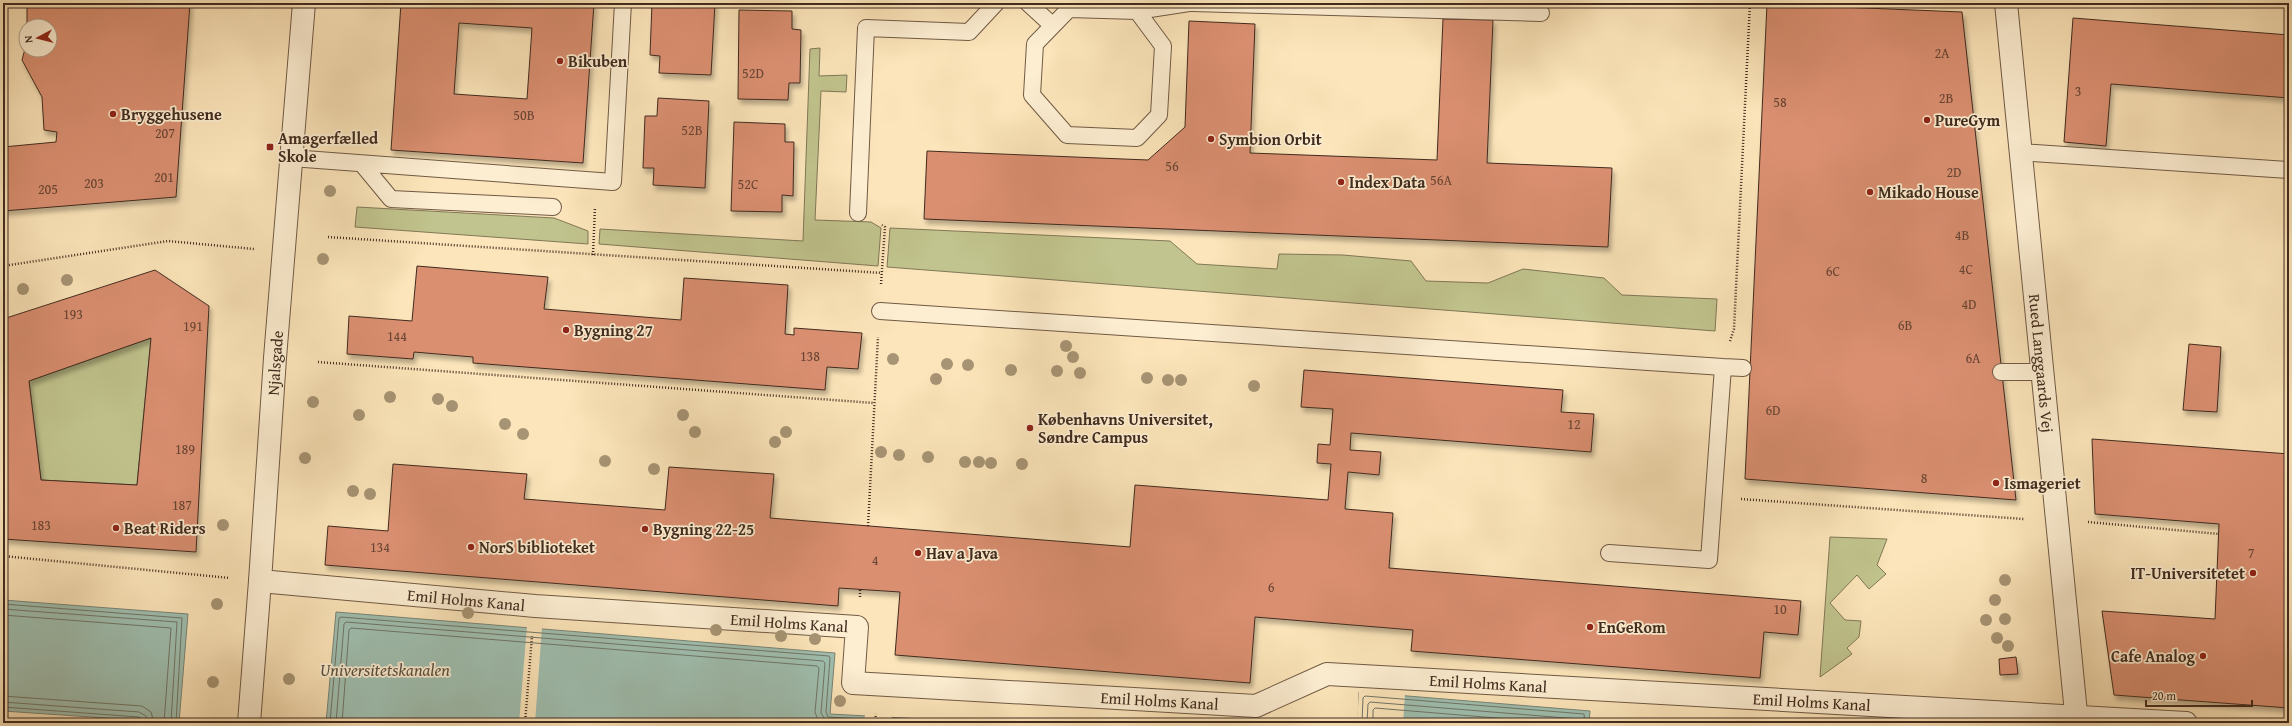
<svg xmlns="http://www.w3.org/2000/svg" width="2292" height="726" font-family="'Gentium Book Plus',serif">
<defs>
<filter id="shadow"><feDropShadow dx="2.5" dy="4.5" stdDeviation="2" flood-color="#0004"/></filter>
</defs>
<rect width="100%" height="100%" fill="#fce5ba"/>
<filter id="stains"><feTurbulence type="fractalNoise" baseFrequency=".005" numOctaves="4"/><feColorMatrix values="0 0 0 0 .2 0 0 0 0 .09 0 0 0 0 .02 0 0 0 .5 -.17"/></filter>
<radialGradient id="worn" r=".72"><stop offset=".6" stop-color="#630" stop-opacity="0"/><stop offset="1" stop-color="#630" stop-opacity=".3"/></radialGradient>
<path fill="#c1c48e" stroke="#817856" d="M 820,48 L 819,76 L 847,75 L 846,92 L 821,91 L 815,220 L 871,222 L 881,228 L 878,266 L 599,244 L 600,229 L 803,241 L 810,49 Z
M 357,207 L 554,218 L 588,231 L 588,244 L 355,227 Z
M 890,228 L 1170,241 L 1197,264 L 1277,269 L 1279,254 L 1343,255 L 1411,261 L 1426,281 L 1488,283 L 1523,269 L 1604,278 L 1622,295 L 1717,299 L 1715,331 L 887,267 Z
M 151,338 L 137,485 L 41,480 L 29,381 Z
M 1830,537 L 1887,539 L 1877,565 L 1886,574 L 1869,589 L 1857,575 L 1830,603 L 1845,620 L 1861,621 L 1859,637 L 1847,648 L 1852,654 L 1820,677 Z"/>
<path fill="#9fbfb0" stroke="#798476" d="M 3,600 L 188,614 L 179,723 L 3,711 Z
M 336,612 L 835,653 L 830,714 L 997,723 L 326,723 Z
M 1359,692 L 1590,711 L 1589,723 L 1358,723 Z"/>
<path fill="#fce5ba" d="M 527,626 L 542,627 L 535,723 L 519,723 Z
M 1359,691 L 1405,694 L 1403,723 L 1357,723 Z
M 865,714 L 892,715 L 891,723 L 864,723 Z"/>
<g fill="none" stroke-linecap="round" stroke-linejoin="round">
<path stroke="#707567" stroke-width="1" d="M 3,604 L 182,618 L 176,723
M 3,609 L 177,622 L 171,723
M 3,615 L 171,628 L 164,723
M 3,696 L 142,706 L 151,712 L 154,723
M 3,702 L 139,712 L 146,716 L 148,723
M 3,707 L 139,717 L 142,719 L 143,723
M 330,723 L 339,618 L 341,617 L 829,656 L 830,658 L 826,712 L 828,717 L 926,723
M 336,723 L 344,624 L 346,622 L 823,661 L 825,663 L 821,713 L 826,721 L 837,723
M 342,723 L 349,630 L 351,628 L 817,666 L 819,668 L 815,712 L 819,723
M 1362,723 L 1363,698 L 1365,696 L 1584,714 L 1585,723
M 1367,723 L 1368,704 L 1370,702 L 1578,719 L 1580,723
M 1373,723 L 1373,710 L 1375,708 L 1557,723"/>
</g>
<path fill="#da8f71" stroke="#412b1e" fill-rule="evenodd" filter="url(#shadow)" d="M 27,3 L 190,3 L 176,197 L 3,211 L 3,147 L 56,142 L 57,132 L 44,130 L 42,97 L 22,60 L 26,45 L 26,50 L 50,50 L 50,26 L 27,26 Z
M 401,3 L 594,3 L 583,163 L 391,150 ZM 459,23 L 532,28 L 527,99 L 454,94 Z
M 652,3 L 715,3 L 711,75 L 659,73 L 660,56 L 650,55 Z
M 1767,4 L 1962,12 L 2016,500 L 1745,479 Z
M 739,10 L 792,11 L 792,29 L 801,30 L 800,83 L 789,83 L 788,100 L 738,99 Z
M 2073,18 L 2289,35 L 2289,98 L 2111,84 L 2106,146 L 2064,142 Z
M 1443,19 L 1493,20 L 1487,163 L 1612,168 L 1608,247 L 924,219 L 927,151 L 1148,160 L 1185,127 L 1189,21 L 1255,24 L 1250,153 L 1437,160 Z
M 658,98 L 709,101 L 705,188 L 653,185 L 654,168 L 643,168 L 645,116 L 657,116 Z
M 734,122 L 785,124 L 785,142 L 794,142 L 793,196 L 782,195 L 782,212 L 731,211 Z
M 417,266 L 548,277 L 544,309 L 681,320 L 684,278 L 788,285 L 785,334 L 794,335 L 794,328 L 862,333 L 858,369 L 827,367 L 825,390 L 473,363 L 473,357 L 414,352 L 413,359 L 347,354 L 349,316 L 412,321 Z
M 155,270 L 209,306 L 196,552 L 3,539 L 3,319 ZM 151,338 L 137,485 L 41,480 L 29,381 Z
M 2189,344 L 2221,347 L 2217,412 L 2183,410 Z
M 1304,370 L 1563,390 L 1561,412 L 1594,414 L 1591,452 L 1351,433 L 1350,450 L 1381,452 L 1379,475 L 1348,472 L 1345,509 L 1393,513 L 1389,568 L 1801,601 L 1798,635 L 1764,632 L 1760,678 L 1411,651 L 1413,630 L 1255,617 L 1250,683 L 895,655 L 900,592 L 839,588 L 838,606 L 325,565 L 328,526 L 388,531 L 393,464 L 527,474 L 524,499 L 665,510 L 669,467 L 774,474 L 770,518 L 1130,547 L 1135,485 L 1328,500 L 1331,464 L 1317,463 L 1318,444 L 1330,445 L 1333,409 L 1301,407 Z
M 2092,439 L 2289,454 L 2289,708 L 2114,695 L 2102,611 L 2215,619 L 2219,524 L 2095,514 Z
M 2016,657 L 2018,674 L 2000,675 L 1999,659 Z"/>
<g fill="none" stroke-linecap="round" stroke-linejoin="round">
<defs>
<path id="service" d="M 1028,3 L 1052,25
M 1192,3 L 1541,13
M 1069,9 L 1137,11 L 1163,46 L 1159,115 L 1137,138 L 1067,135 L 1032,95 L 1035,44 Z
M 1137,11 L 1189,3
M 2019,152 L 2289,170
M 291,158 L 613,182 L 623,3
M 362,164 L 391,199 L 553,207
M 858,213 L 866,28 L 969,32 L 996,3
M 880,311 L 1723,367 L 1709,560 L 1609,553
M 1723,367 L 1743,368
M 2001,372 L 2041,372"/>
<g id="pedestrian">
<path id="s1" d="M 260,581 L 535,606 L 857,627 L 853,683 L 1256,706 L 1327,674 L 2186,723"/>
</g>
<g id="minor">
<path id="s2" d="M 2006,3 L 2077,723"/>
</g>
<g id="tertiary">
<path id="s3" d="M 249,723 L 260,581 L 275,358 L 304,3"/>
</g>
</defs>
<use href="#service" stroke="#705a45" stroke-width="18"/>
<use href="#pedestrian" stroke="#705a45" stroke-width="24"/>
<use href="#minor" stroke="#705a45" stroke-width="24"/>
<use href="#tertiary" stroke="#705a45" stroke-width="24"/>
<path stroke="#412b1e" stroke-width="2.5" stroke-dasharray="1 2" stroke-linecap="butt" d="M 328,237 L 882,273
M 593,255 L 595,207
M 3,266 L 168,241 L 254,249
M 881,284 L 885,227 L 882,225
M 1730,341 L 1734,329 L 1750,3
M 318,362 L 874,403
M 1741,499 L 2024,519
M 2088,522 L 2219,534
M 868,526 L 878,337
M 3,556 L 230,578
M 860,597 L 860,589
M 525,723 L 532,636
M 875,723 L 876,714"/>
<use href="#service" stroke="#fdeed2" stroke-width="16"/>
<use href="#pedestrian" stroke="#fdeed2" stroke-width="22"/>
<use href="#minor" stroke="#fdeed2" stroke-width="22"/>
<use href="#tertiary" stroke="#fdeed2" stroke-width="22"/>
</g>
<g fill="#a79474">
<circle cx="330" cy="191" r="6"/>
<circle cx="323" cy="259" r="6"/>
<circle cx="67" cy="280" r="6"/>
<circle cx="23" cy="289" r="6"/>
<circle cx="1066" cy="346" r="6"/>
<circle cx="1073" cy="357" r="6"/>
<circle cx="893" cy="359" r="6"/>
<circle cx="947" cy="364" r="6"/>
<circle cx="968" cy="365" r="6"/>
<circle cx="1011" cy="370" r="6"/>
<circle cx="1057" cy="371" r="6"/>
<circle cx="1080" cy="373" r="6"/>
<circle cx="1147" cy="378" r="6"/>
<circle cx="936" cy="379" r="6"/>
<circle cx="1168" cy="380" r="6"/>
<circle cx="1181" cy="380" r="6"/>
<circle cx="1254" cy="386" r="6"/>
<circle cx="390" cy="397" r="6"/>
<circle cx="438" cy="399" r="6"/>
<circle cx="313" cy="402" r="6"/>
<circle cx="452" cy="406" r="6"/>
<circle cx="359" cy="415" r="6"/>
<circle cx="683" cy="415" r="6"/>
<circle cx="505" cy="424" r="6"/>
<circle cx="695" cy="432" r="6"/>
<circle cx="786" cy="432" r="6"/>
<circle cx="523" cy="434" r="6"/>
<circle cx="775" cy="442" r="6"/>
<circle cx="881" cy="452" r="6"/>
<circle cx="899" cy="455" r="6"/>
<circle cx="928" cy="457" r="6"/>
<circle cx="305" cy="458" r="6"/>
<circle cx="605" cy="461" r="6"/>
<circle cx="965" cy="462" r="6"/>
<circle cx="979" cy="462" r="6"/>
<circle cx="991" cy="463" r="6"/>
<circle cx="1022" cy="464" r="6"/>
<circle cx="654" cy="469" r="6"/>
<circle cx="353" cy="491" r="6"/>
<circle cx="370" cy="494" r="6"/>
<circle cx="223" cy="525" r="6"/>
<circle cx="2005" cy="580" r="6"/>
<circle cx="1995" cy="600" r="6"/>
<circle cx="217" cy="604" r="6"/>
<circle cx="468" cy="613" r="6"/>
<circle cx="2005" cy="619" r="6"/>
<circle cx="1986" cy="620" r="6"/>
<circle cx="716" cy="630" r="6"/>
<circle cx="781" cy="636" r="6"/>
<circle cx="1997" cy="638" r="6"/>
<circle cx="815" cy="639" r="6"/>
<circle cx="2008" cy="646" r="6"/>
<circle cx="289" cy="679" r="6"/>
<circle cx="213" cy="682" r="6"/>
<circle cx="840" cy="701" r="6"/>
</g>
<g fill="#8f2418" stroke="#fdeed2" stroke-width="1.5">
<circle cx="560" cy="61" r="4"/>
<circle cx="113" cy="114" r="4"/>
<circle cx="1927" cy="120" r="4"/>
<circle cx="1211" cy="139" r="4"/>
<rect x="266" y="143" width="8" height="8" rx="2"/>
<circle cx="1341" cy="182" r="4"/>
<circle cx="1870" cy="192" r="4"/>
<circle cx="566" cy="330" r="4"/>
<circle cx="1030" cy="428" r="4"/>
<circle cx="1996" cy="483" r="4"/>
<circle cx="116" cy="528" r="4"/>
<circle cx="645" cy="529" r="4"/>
<circle cx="471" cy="547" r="4"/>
<circle cx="918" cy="553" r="4"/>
<circle cx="2253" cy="573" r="4"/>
<circle cx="1590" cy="627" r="4"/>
<circle cx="2203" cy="656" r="4"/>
</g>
<g text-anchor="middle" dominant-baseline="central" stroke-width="3.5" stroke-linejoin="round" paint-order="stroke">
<g font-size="14" fill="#674433">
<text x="1942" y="53">2A</text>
<text x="753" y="73">52D</text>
<text x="2078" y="91">3</text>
<text x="1946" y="98">2B</text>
<text x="1780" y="102">58</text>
<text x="524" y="115">50B</text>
<text x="692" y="130">52B</text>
<text x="165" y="133">207</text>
<text x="1172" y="166">56</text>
<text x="1954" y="172">2D</text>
<text x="164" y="177">201</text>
<text x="1441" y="180">56A</text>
<text x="94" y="183">203</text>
<text x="748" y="184">52C</text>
<text x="48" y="189">205</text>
<text x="1962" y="235">4B</text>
<text x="1966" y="269">4C</text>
<text x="1833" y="271">6C</text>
<text x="1969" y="304">4D</text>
<text x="73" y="314">193</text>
<text x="1905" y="325">6B</text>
<text x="193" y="326">191</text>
<text x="397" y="336">144</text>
<text x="810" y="356">138</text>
<text x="1973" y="358">6A</text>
<text x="1773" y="410">6D</text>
<text x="1574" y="424">12</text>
<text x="185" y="449">189</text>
<text x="1924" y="478">8</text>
<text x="182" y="505">187</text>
<text x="41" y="525">183</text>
<text x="380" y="547">134</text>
<text x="2251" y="553">7</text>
<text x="875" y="560">4</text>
<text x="1271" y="587">6</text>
<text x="1780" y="609">10</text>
</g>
<g font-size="16" font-weight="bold" fill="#412b1e" stroke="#fdeed2" text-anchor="start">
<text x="568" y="61">Bikuben</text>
<text x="121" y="114">Bryggehusene</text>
<text x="1935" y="120">PureGym</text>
<text x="278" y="138">Amagerfælled<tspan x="278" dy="18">Skole</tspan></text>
<text x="1219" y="139">Symbion Orbit</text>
<text x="1349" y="182">Index Data</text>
<text x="1878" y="192">Mikado House</text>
<text x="574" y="330">Bygning 27</text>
<text x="1038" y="419">Københavns Universitet,<tspan x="1038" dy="18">Søndre Campus</tspan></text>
<text x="2004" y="483">Ismageriet</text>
<text x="124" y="528">Beat Riders</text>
<text x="653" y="529">Bygning 22-25</text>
<text x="479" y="547">NorS biblioteket</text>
<text x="926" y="553">Hav a Java</text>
<text x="2245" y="573" text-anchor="end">IT-Universitetet</text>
<text x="1598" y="627">EnGeRom</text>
<text x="2195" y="656" text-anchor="end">Cafe Analog</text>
</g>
<g font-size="16" fill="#412b1e" stroke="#fdeed2">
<text stroke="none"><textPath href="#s3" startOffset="361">Njalsgade</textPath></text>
<text stroke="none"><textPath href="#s2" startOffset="362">Rued Langgaards Vej</textPath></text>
<text stroke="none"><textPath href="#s1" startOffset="207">Emil Holms Kanal</textPath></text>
<text stroke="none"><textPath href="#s1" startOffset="531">Emil Holms Kanal</textPath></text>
<text stroke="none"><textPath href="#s1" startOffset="1298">Emil Holms Kanal</textPath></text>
<text stroke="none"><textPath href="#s1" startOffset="962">Emil Holms Kanal</textPath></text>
<text stroke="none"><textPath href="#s1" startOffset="1622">Emil Holms Kanal</textPath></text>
</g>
<g font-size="17" font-style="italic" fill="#585042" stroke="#fdeed2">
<text x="385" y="669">Universitetskanalen</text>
</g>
</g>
<rect width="2292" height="726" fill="none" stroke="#fce5ba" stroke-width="16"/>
<rect x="4" y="4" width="2284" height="718" fill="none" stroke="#412b1e" stroke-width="2"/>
<rect x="8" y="8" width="2276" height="710" fill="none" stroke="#412b1e"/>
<g transform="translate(38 38) rotate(263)"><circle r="19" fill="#fdeed2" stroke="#b2a08a"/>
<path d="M0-3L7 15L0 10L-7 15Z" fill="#8f2418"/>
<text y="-6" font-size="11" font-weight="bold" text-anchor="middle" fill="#412b1e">N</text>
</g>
<path d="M2146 700v6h106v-6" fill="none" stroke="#412b1e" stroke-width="2"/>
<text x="2152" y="700" font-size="12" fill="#412b1e" stroke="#fdeed2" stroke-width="3" paint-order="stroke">20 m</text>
<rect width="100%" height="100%" filter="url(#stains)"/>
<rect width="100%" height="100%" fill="url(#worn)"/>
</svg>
